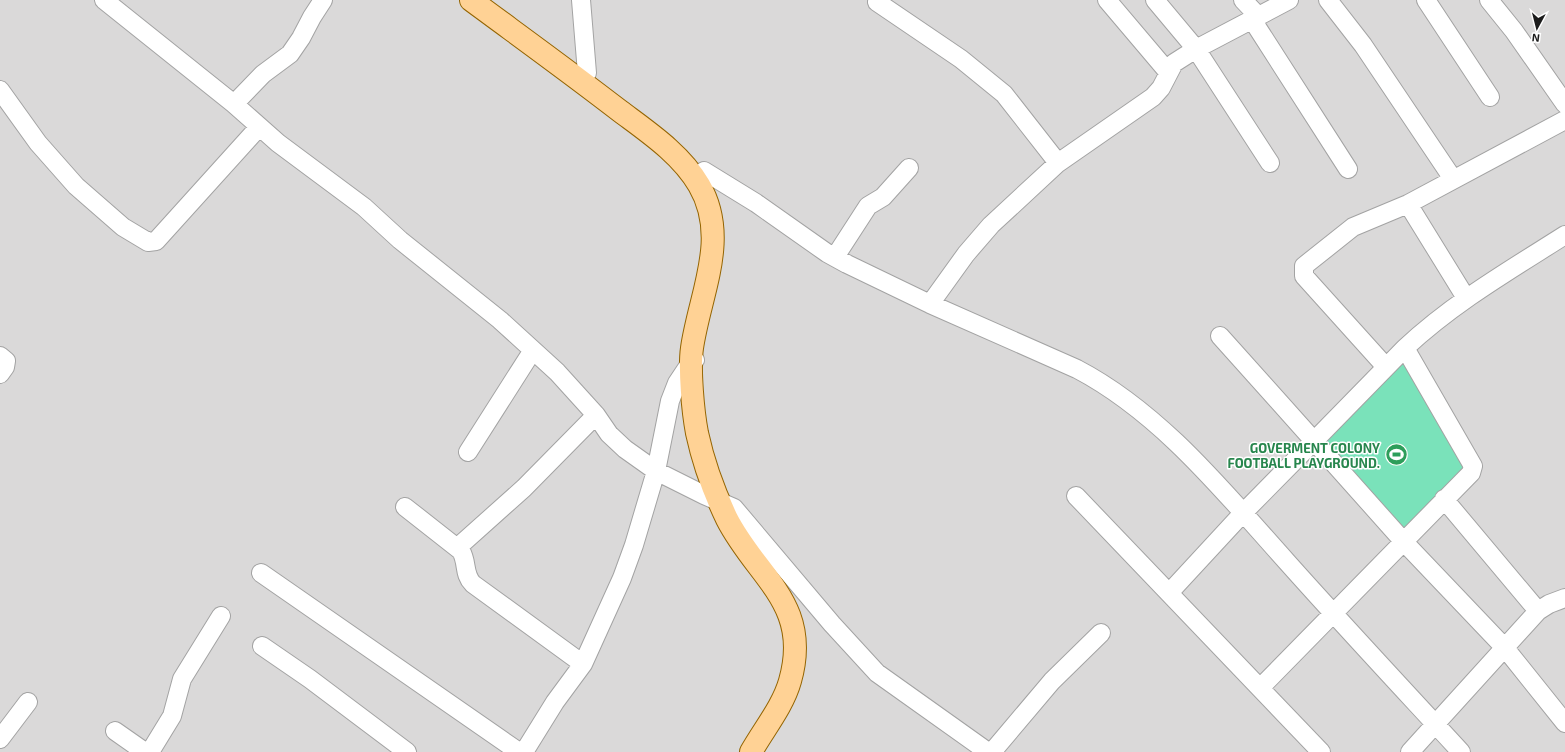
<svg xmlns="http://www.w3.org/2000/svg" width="1565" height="752" font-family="'Exo 2',sans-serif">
<rect width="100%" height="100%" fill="#eeeae1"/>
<path fill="#dad9d9" d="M 0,0 L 1565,0 L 1565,752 L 0,752 Z"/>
<path fill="#7ae2ba" d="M 1404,352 L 1468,470 L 1404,537 L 1319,440 Z"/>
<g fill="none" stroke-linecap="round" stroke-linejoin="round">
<defs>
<path id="minor" d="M 104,0 L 234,104 L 278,143 L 364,207 L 400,240 L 500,320 L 557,372 L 596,415 L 609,434 L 625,449 L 656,471 L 704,495 L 734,508 L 832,624 L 877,673 L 988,752
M 581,0 L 587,73
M 1107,0 L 1168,72
M 1155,0 L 1196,49 L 1270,163
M 1243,0 L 1259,17
M 1328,0 L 1363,45 L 1453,179
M 1426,0 L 1490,97
M 1489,0 L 1514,31 L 1565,104
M 877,2 L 961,59 L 1004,94 L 1058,163
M 1253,21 L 1348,169
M 0,90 L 38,143 L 76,186 L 123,227 L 148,242 L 156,241 L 259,127
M 234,104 L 263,74 L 290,54 L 301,38 L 312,17 L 323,0
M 704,171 L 756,203 L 827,253 L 847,264 L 930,304 L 1077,369 C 1161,413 1224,492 1287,562 C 1344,626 1403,689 1461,752
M 1408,204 L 1466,298
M 835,257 L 868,206 L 883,197 L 909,168
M 930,304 L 966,254 L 991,225 L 1058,163 L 1153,97 L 1161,88 L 1174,63 L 1196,49 L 1289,0
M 1220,336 L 1314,441 L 1405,348 L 1473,466 L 1471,473 L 1260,688
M 1405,348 C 1453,303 1510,270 1565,235
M 0,356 L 6,361 L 5,367 L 0,374
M 1386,367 L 1304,276 L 1304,266 L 1353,227 L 1408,204 L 1565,120
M 468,452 L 533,350
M 1076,496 L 1321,752
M 1444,499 L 1538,611
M 405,507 L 461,551 C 468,563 463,574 473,584 L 583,664
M 458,547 L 524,488 L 596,415
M 261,573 L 519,752
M 1169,593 L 1243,513 L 1314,441 L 1404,542 L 1505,648 L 1565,723
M 262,646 L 310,679 L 407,752
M 115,731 L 145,752
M 0,739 L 28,702
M 150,752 L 172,716 L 182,679 L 221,616
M 524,752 L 555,702 L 583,664 L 622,578 L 634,545 L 656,471 L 670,401 L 677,383 L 691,362 L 695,360
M 992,752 L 1052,681 L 1101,633
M 1410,752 L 1538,611 L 1549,604 L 1565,598"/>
<path id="major" d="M 471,0 C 521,37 571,73 620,111 C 648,132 681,154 699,185 C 730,238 700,293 692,348 C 689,369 693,412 697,433 C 703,461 715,494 727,519 C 757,578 812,604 790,681 C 783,706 764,729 751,752"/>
</defs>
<use href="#minor" stroke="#a3a3a3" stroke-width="20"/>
<use href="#major" stroke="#946400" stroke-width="24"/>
<use href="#minor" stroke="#fff" stroke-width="18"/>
<use href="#major" stroke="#ffd295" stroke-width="22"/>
</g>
<defs>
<symbol id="stadium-disc" viewBox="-11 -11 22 22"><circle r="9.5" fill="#2e9e5b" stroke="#fff"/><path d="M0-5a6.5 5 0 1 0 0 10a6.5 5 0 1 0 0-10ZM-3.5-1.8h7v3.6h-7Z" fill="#fff"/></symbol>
</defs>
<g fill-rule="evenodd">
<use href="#stadium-disc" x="1384" y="442" width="25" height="25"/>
</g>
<g text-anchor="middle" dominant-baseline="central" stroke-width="3" stroke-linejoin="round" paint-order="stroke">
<g font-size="13" font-weight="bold" fill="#27864d" stroke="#fff" text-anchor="end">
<text x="1380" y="448">GOVERMENT COLONY<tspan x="1380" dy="15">FOOTBALL PLAYGROUND.</tspan></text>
</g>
</g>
<g transform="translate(1537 28) rotate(187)" stroke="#ffffff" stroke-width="3" paint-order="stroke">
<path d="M0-3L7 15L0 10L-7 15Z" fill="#1c1c1c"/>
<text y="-6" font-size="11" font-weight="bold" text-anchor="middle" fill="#1c1c1c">N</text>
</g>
</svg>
